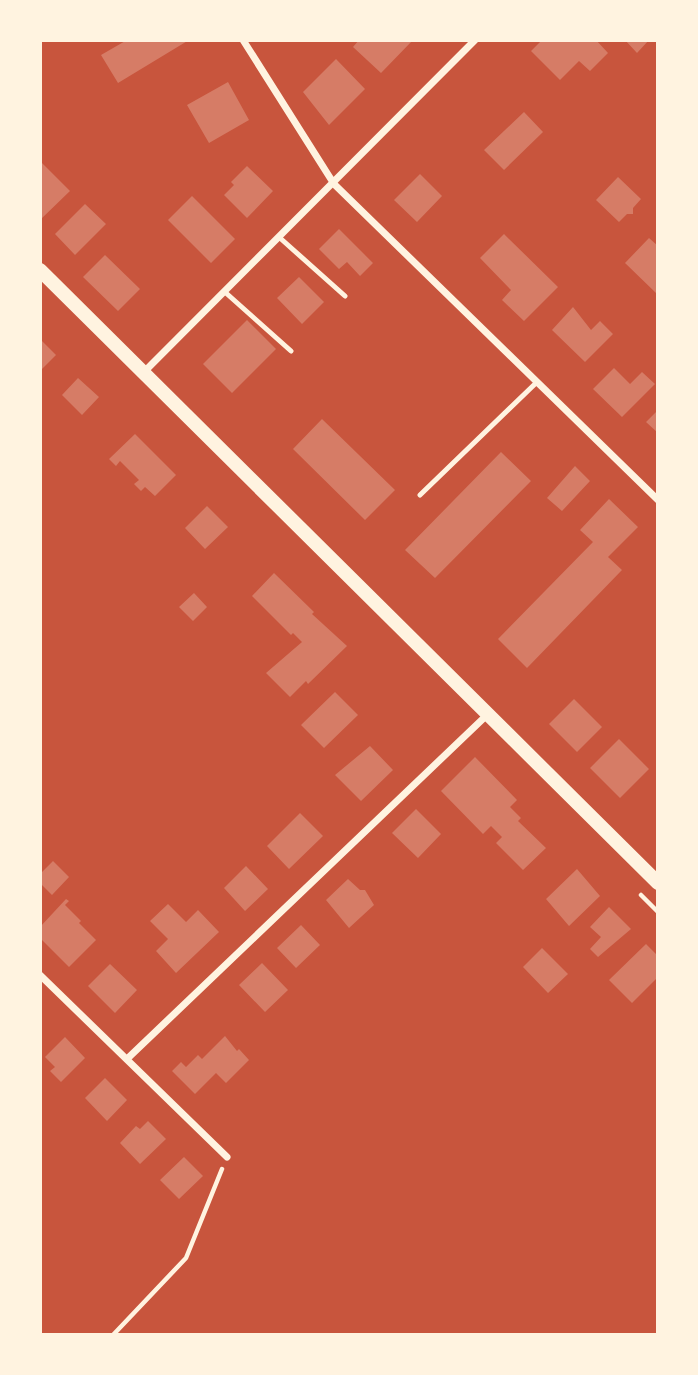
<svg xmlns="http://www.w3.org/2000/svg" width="698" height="1375" font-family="Merriweather,serif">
<rect width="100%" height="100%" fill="#c8553d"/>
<path fill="#d67c66" d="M 127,40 L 189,40 L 118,83 L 101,55 Z
M 359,40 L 413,40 L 381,73 L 353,47 Z
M 542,40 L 596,40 L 608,53 L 590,71 L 579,61 L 560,80 L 531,51 Z
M 625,40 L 649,40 L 637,53 Z
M 336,59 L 365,89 L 329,125 L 303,92 Z
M 228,82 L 249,120 L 209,143 L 187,105 Z
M 524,112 L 543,132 L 504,170 L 484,150 Z
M 40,161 L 70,191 L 40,220 Z
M 247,166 L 273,191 L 247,218 L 224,195 L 234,185 L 231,182 Z
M 420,174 L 442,196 L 417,222 L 394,200 Z
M 618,177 L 641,199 L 633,208 L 633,214 L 627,214 L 619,222 L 596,200 Z
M 192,196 L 235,239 L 211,263 L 168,220 Z
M 85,204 L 106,224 L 75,255 L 55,234 Z
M 339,229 L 373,263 L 360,276 L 347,262 L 339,269 L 319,249 Z
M 504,234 L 558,287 L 524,321 L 502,300 L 511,290 L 480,258 Z
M 649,238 L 658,246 L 656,293 L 625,263 Z
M 105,255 L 140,289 L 118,311 L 83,277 Z
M 299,277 L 324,302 L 302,324 L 277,298 Z
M 573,307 L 591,330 L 600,321 L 613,334 L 585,362 L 552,330 Z
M 247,320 L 276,349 L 232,393 L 203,364 Z
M 40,339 L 56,355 L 40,371 Z
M 614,368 L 630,384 L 642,372 L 655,384 L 622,417 L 593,389 Z
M 78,378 L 99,397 L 82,415 L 62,395 Z
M 658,410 L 658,433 L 646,422 Z
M 322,419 L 395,490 L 365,520 L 293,449 Z
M 135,434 L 176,475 L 155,496 L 145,487 L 141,491 L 134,484 L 139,480 L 120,461 L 116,466 L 109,459 Z
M 501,452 L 531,481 L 435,578 L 405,550 Z
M 575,466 L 590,481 L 562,511 L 547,498 Z
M 609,499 L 638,527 L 608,557 L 622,570 L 527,668 L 498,639 L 593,542 L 580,530 Z
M 207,506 L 228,527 L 205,549 L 185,528 Z
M 274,573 L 314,612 L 312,614 L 347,646 L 308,684 L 306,681 L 290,697 L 266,673 L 302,642 L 293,633 L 291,635 L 252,596 Z
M 194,593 L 207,607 L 193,621 L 179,607 Z
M 335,692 L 358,715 L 324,748 L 301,725 Z
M 574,699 L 602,727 L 577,752 L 549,724 Z
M 619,739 L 649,769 L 620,798 L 590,768 Z
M 370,746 L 393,770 L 361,801 L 335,775 Z
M 475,757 L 517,800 L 510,807 L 521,818 L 518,821 L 546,848 L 523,870 L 496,843 L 502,837 L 491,826 L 483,834 L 441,791 Z
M 416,809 L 441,834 L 418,858 L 392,833 Z
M 300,813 L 323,836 L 289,869 L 267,846 Z
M 53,861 L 69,877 L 52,895 L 40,883 L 40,874 Z
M 246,866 L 268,889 L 245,911 L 224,888 Z
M 577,869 L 600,896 L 569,926 L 546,899 Z
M 348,879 L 360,890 L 365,890 L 374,905 L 349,928 L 326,900 Z
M 66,899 L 69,901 L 65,905 L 81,921 L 79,923 L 96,940 L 69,967 L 40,938 L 40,927 Z
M 168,904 L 186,922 L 198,910 L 219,932 L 176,973 L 156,951 L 168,939 L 150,921 Z
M 609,907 L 631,929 L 598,957 L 590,949 L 601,937 L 590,927 Z
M 301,925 L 320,945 L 296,968 L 277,948 Z
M 646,944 L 658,956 L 658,977 L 632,1003 L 609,980 Z
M 542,948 L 568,974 L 548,993 L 523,967 Z
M 262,963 L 288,990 L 265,1012 L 239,985 Z
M 110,964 L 137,990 L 115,1013 L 88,986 Z
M 225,1036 L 237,1051 L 239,1049 L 249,1060 L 226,1083 L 216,1073 L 195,1094 L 172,1071 L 181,1062 L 186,1067 L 198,1055 L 202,1059 Z
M 65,1037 L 85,1058 L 61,1082 L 50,1071 L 55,1067 L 45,1057 Z
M 105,1078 L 127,1100 L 107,1121 L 85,1098 Z
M 148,1121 L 166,1139 L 140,1164 L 120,1143 L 136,1126 L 140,1129 Z
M 184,1157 L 203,1176 L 179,1199 L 160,1180 Z"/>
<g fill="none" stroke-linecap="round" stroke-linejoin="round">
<path stroke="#fff3e0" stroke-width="4.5" d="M 641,895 L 658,912
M 113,1335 L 186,1258 L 222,1169"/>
<path stroke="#fff3e0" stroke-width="5" d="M 280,238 L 345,296
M 226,293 L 291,351
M 420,495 L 537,382"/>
<path stroke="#fff3e0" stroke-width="7" d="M 243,40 L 334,184 L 658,500
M 144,372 L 475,40
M 40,975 L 227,1157
M 127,1059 L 488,714"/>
<path stroke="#fff3e0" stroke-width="14" d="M 40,270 L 658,883"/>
</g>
<rect width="698" height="1375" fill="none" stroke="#fff3e0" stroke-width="84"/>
</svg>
